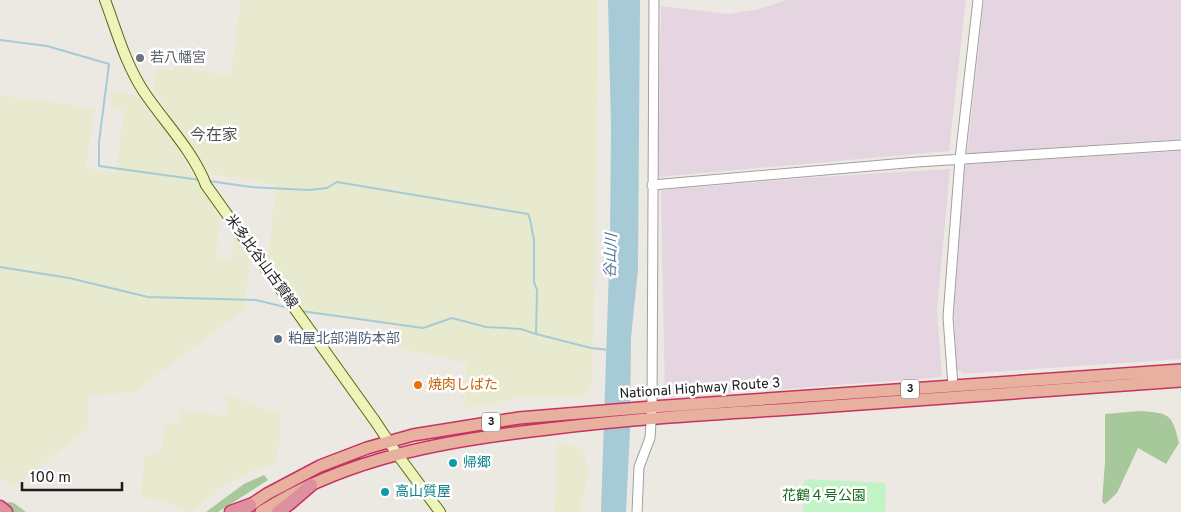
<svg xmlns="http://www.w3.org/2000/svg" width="1181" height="512" font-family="Overpass,'Noto Sans JP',sans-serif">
<rect width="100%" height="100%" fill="#ece9e2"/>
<path fill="#e5d5e1" d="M 786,0 L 966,0 L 949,151 L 658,177 L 661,6 L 729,14 L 760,9 Z
M 984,0 L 1181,0 L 1181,139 L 967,154 Z
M 1181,151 L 1181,359 L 963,374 L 957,369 L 954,315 L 964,168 L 967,164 Z
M 950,169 L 937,310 L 942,377 L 665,398 L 661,190 L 818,177 Z"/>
<path fill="#e7eacf" d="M 241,0 L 598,0 L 596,243 L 592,381 L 583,398 L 523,397 L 465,408 L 467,363 L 390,346 L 395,324 L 303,311 L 268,260 L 276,185 L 205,173 L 153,88 L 157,69 L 172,70 L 175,66 L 231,76 Z
M 112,89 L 137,96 L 167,134 L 220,216 L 216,257 L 232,260 L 235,236 L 251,257 L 244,310 L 135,392 L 87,396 L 89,428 L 11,488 L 0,477 L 0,95 L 94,108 L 86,168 L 116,173 L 124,110 L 110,108 Z
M 226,395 L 281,414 L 280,442 L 274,465 L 256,469 L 226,484 L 191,512 L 185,512 L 167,502 L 141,497 L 144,456 L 160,452 L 166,423 L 179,425 L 179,409 L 228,416 Z
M 557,443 L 582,448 L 586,459 L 589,472 L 580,512 L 553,512 L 558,480 L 555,472 Z"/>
<path fill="#a7c89a" d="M 1139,411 C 1169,413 1172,413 1179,443 L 1166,464 L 1138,448 L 1117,493 L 1105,504 L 1102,502 L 1105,462 L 1105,414 Z
M 264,475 L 268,480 L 218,512 L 206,512 L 244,484 Z
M 8,502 L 14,503 L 26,512 L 10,512 L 4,505 Z"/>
<path fill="#c2f3c7" d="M 806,479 L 884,483 L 886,485 L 885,512 L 803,512 L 804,481 Z"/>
<path fill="#a6cad6" d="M 608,0 L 640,0 L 638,269 L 631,338 L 630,430 L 626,512 L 601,512 L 610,238 L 611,127 Z"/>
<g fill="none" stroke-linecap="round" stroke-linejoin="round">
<path stroke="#a6cad6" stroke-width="2" d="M 0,40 L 47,46 L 109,64 L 99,142 L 99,166 L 200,180
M 209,181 L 251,187 L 309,190 L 327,188 L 337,182 L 528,214 C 532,222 531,230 534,239 L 534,282 L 537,290 L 536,334 L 591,348 L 609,350
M 0,267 L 69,278 L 148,297 L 256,300 L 289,308
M 301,311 L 423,328 L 452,318 L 486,327 L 521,329 L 536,334"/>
<defs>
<path id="tertiary" d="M 652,185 L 917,162 L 1181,145
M 953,386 L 948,317 L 960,159 L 978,0
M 637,512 L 639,467 L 650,438 L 652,407 L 654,0"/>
<path id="secondary" d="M 105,0 C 117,32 125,63 144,92 C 165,123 193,151 206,185 L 375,421 L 397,454 L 440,512"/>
<path id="trunk" d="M 243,510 L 267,494 L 320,466 L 367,448 L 413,435 L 519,418 L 652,407 L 1181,370
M 261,512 C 347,457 448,440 548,429 C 629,419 710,414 791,409 C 921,400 1051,390 1181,381"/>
<path id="motorway" d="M 0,507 L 6,512
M 231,512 L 250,505
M 278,512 L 289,504 L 311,485"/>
</defs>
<use href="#tertiary" stroke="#a0a0a0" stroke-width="11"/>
<use href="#secondary" stroke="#5b670e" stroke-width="12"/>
<use href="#trunk" stroke="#c63362" stroke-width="14"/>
<use href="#motorway" stroke="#c63362" stroke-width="15"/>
<use href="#tertiary" stroke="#fff" stroke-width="9"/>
<use href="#secondary" stroke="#eef3b9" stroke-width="10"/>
<use href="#trunk" stroke="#e8b09f" stroke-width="11"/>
<use href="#motorway" stroke="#dd909d" stroke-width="12"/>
</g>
<circle fill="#6b7280" stroke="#fff" stroke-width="2" cx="140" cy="58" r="5"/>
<circle fill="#5c6f8a" stroke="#fff" stroke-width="2" cx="278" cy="339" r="5"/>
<circle fill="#e8710a" stroke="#fff" stroke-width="2" cx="418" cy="385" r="5"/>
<g fill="#0f9aa8" stroke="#fff" stroke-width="2">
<circle cx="453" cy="463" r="5"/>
<circle cx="385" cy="492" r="5"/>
</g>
<g text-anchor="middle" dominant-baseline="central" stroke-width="5" stroke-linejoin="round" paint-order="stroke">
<g fill="#fff" stroke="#606060" stroke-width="1">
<rect x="901" y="379.5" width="18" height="19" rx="4"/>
<rect x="482" y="412.5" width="18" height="19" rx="4"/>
</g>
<g font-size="12" font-weight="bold" fill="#1c1c1c">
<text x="910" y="389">3</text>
<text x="491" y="422">3</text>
</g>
<g font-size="14" fill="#5b616d" stroke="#fff" text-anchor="start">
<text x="150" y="58">若八幡宮</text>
</g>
<g font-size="14" fill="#1c1c1c" stroke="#fff">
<text transform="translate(261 262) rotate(54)">米多比谷山古賀線</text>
<text transform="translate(700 389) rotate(-4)">National Highway Route 3</text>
</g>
<g font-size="14" fill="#4e5e75" stroke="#fff" text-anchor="start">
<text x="288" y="339">粕屋北部消防本部</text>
</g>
<g font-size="14" fill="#c56008" stroke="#fff" text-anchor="start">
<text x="428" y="385">焼肉しばた</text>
</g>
<g font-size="14" fill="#0d838f" stroke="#fff" text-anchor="start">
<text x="463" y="463">帰郷</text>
<text x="395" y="492">高山質屋</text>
</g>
<g font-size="14" fill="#156e1e" stroke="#fff">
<text x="824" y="496">花鶴４号公園</text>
</g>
<g font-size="15" font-style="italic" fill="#5278a1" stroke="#fff">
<text transform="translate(612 256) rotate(-88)">谷山川</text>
</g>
<g font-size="16" fill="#4f4f4f" stroke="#fff">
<text x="214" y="136">今在家</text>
</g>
</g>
<path d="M22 482v8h100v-8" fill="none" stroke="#1c1c1c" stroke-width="2.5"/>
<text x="30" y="482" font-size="15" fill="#1c1c1c" stroke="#ffffff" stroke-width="4" paint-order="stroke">100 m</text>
</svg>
